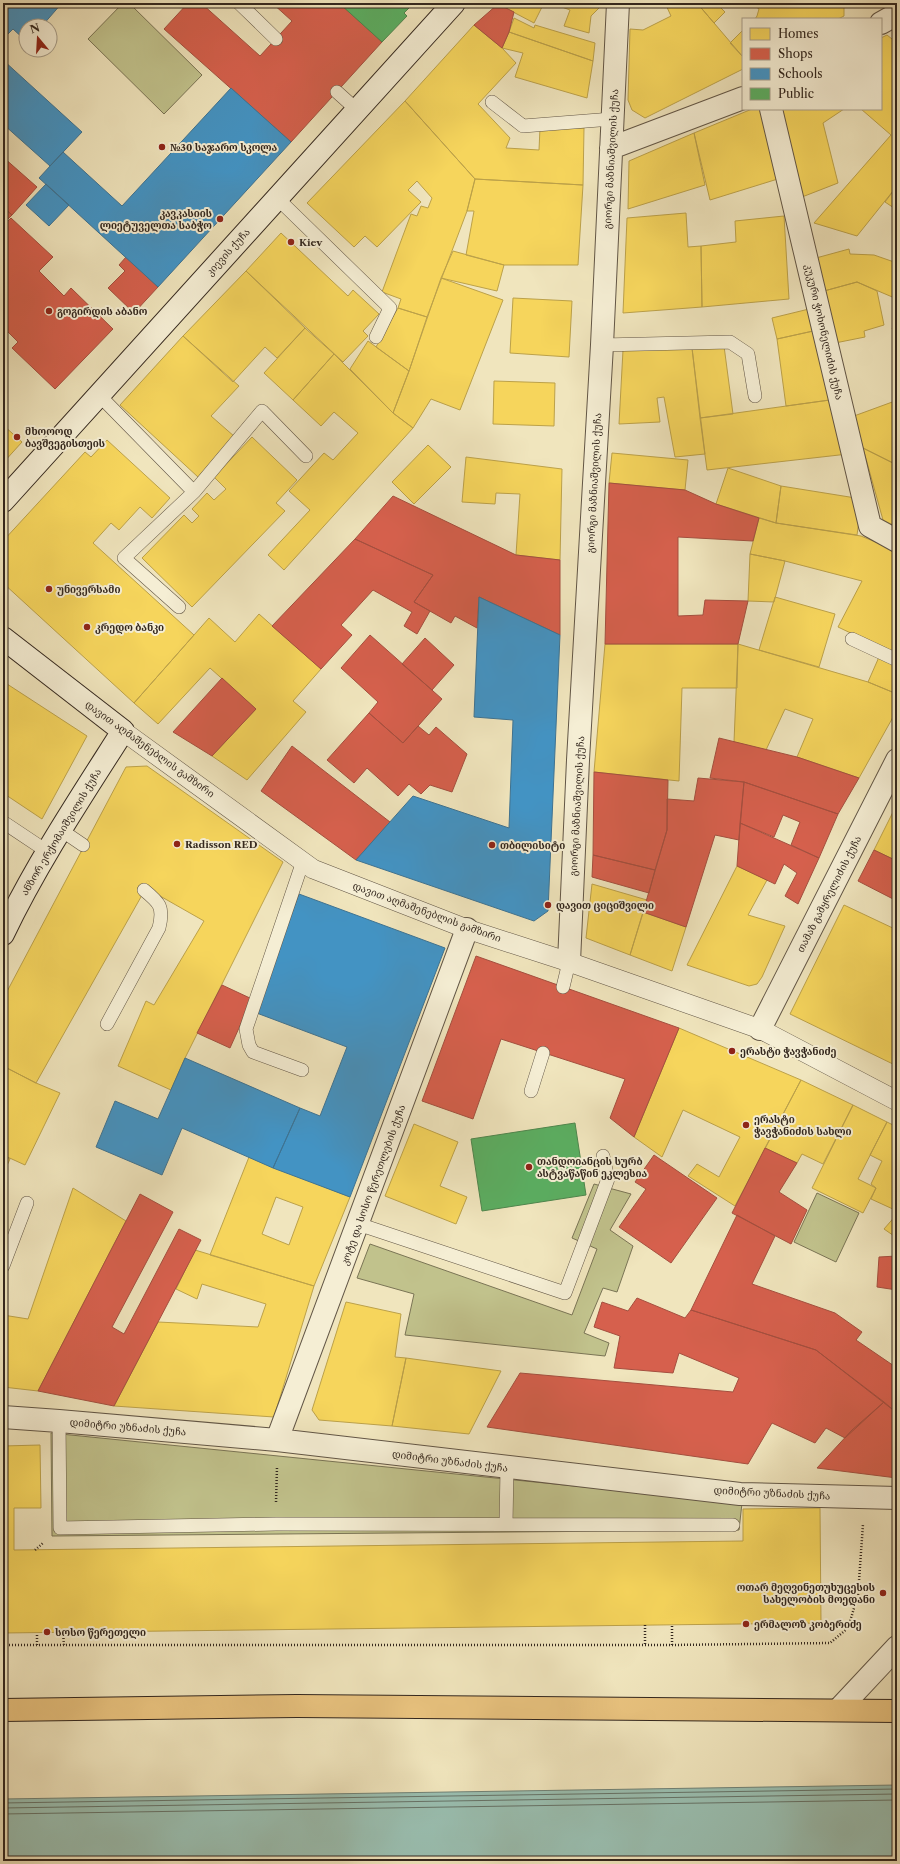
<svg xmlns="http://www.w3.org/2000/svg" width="900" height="1864" font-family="'Libre Caslon Text','Noto Serif Georgian',serif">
<rect width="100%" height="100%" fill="#f0e5bd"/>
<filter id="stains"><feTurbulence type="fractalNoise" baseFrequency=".005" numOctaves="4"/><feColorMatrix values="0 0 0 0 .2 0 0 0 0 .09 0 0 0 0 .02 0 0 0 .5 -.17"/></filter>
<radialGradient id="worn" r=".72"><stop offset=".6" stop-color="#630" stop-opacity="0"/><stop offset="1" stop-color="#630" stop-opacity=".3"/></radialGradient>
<path fill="#c1c28c" stroke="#7a7455" d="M 123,3 L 129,3 L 202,75 L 164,114 L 88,39 Z
M 594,1184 L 631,1194 L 610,1230 L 633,1246 L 617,1292 L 603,1288 L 584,1333 L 609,1343 L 605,1356 L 405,1335 L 414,1294 L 357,1278 L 370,1244 L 572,1315 L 597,1249 L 572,1238 Z
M 817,1193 L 859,1213 L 836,1262 L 794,1242 Z
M 51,1433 L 742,1503 L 739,1530 L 52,1536 Z"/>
<path fill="#9abfb1" stroke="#718276" d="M 897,1785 L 897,1861 L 3,1861 L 3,1799 Z"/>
<path fill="#f6d55c" stroke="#bca149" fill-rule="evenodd" d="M 499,3 L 544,3 L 534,23 L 498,4 Z
M 551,3 L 600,3 L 600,7 L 591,16 L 589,33 L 564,26 L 570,10 Z
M 665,3 L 697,3 L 743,57 L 743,69 L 645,118 L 632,110 L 628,100 L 630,29 L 643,30 L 671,16 Z
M 697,3 L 726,3 L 721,8 L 725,12 L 714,23 Z
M 751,3 L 842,3 L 844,5 L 844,16 L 838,19 L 755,19 L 757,16 L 759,9 Z
M 514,18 L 534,28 L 535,25 L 595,43 L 593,61 L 509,32 Z
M 474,25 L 502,48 L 516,63 L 478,104 L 510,138 L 506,148 L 539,150 L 540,128 L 584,128 L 583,185 L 475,179 L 405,101 Z
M 743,30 L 743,57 L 730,43 Z
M 509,32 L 593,61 L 587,98 L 515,77 L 523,53 L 502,48 Z
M 887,35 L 897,43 L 897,186 L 857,236 L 814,223 L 891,135 L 861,109 L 881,109 L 881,38 Z
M 405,101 L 475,179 L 467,211 L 427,317 L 398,308 L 401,299 L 382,292 L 411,214 L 417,216 L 421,206 L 428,208 L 432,198 L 417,181 L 408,190 L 421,202 L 377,247 L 365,236 L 354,247 L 307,203 Z
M 752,109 L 762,109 L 781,178 L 710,200 L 694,133 Z
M 779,109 L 844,109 L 823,123 L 838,183 L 802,197 Z
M 694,133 L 705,185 L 628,209 L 629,161 Z
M 475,179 L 583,185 L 578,265 L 504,265 L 466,255 L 474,211 L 467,211 Z
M 897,186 L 897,210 L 885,202 Z
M 686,213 L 688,247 L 701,246 L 702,307 L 623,313 L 627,218 Z
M 784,216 L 789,299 L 702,307 L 701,246 L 736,242 L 735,221 Z
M 281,233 L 348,296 L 353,290 L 379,314 L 363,331 L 368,336 L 343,362 L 246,271 Z
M 849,249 L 850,254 L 874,255 L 897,263 L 897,299 L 857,282 L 824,291 L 816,258 Z
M 453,251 L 504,265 L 497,291 L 441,278 Z
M 246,271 L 305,328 L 277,358 L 265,347 L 233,382 L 183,336 Z
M 441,278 L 503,300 L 460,410 L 431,399 L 413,428 L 393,413 L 409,371 Z
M 857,282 L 877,291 L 884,325 L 864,331 L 865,337 L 835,343 L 824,291 Z
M 513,298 L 572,301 L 569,357 L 510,353 Z
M 398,308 L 427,317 L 409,371 L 376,347 Z
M 809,309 L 813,331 L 777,339 L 772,318 Z
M 897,319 L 897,332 L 892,329 Z
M 305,328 L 334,354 L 293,400 L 264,373 Z
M 818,330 L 837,399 L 786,406 L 777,339 Z
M 183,336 L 239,386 L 211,416 L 235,437 L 198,477 L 120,405 Z
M 368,341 L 409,371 L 393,413 L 350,369 Z
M 724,346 L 733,414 L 700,418 L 692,348 Z
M 692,348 L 705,454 L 675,457 L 664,397 L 657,398 L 660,422 L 619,424 L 623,350 Z
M 334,354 L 393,413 L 413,428 L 284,570 L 268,555 L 310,510 L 289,491 L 324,453 L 333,460 L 358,433 L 334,412 L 321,426 L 293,400 Z
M 494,381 L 555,383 L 554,426 L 493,424 Z
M 837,399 L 848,454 L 707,470 L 700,418 Z
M 895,401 L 897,402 L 897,465 L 863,448 L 854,416 Z
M 3,425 L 22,442 L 3,463 Z
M 252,437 L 297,480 L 276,503 L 285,511 L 192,607 L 142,558 L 184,515 L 192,523 L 199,516 L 192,509 L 207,493 L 214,500 L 226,489 L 214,477 Z
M 107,440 L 170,498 L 152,518 L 140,507 L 119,530 L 111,523 L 93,543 L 194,635 L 134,703 L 3,583 L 3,541 L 85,452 L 91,457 Z
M 428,445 L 451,467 L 414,504 L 392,482 Z
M 863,448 L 897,465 L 897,527 L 883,520 Z
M 612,453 L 688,460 L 685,490 L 609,483 Z
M 466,457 L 562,469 L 560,560 L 516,555 L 520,494 L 496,493 L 495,504 L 462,502 Z
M 728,468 L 781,486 L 776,523 L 716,504 Z
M 781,486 L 862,499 L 857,535 L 776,523 Z
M 759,518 L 776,523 L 861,536 L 897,551 L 897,655 L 838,627 L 862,581 L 785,561 L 750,554 Z
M 750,554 L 785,561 L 774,602 L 748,601 Z
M 775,597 L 835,614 L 819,667 L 759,650 Z
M 259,614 L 321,669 L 293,701 L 306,712 L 247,780 L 212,756 L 256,709 L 210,668 L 158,724 L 134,703 L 209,618 L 235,642 Z
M 605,644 L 738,644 L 737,688 L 682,688 L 679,781 L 594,772 Z
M 738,644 L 868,682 L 897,694 L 897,710 L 859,778 L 797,757 L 813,719 L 785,709 L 766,750 L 734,742 Z
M 879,657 L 897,665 L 897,694 L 868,682 Z
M 4,682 L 87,736 L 42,819 L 3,793 Z
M 147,766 L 283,862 L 185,1058 L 171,1090 L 118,1066 L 146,1001 L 154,1005 L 204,921 L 146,888 L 36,1083 L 3,1066 L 3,999 L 126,767 Z
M 897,804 L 897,861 L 874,850 Z
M 737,866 L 767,880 L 748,915 L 785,926 L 762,977 L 757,984 L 749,986 L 687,965 Z
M 592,884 L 647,900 L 630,955 L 586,938 Z
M 844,905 L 897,930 L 897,966 L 894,973 L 897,974 L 897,1066 L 790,1014 Z
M 643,912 L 686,927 L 672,971 L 630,955 Z
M 679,1028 L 801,1080 L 735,1206 L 688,1176 L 697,1164 L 719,1177 L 740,1137 L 683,1110 L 662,1157 L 634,1137 Z
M 3,1066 L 36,1083 L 60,1093 L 25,1165 L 3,1155 Z
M 801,1080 L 853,1105 L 823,1164 L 802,1154 L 797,1163 L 765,1148 Z
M 853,1105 L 887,1122 L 858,1179 L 876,1188 L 863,1213 L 812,1188 Z
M 887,1122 L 897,1127 L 897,1205 L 895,1210 L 871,1199 L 876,1188 L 871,1184 L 882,1161 L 870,1155 Z
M 414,1124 L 458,1142 L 440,1186 L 467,1197 L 456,1224 L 385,1196 Z
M 3,1155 L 10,1159 L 3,1174 Z
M 249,1157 L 350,1197 L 314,1286 L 210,1255 ZM 276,1197 L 303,1207 L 289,1245 L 262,1234 Z
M 73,1188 L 126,1221 L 38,1391 L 3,1387 L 3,1315 L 28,1319 Z
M 897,1214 L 897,1238 L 884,1229 Z
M 195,1250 L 314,1286 L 274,1417 L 114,1406 L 158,1322 L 258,1327 L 266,1304 L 202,1284 L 197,1299 L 176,1289 Z
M 346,1302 L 401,1314 L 395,1357 L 406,1358 L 392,1426 L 319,1420 L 312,1410 Z
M 406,1358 L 501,1371 L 469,1434 L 392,1426 Z
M 40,1445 L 41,1508 L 14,1508 L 14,1550 L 743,1541 L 743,1509 L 820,1508 L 821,1623 L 3,1633 L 3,1446 Z"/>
<path fill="#d6604d" stroke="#a54f3f" d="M 188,3 L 201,3 L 260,56 L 292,21 L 272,3 L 339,3 L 382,42 L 291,142 L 164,29 Z
M 498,4 L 514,12 L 509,32 L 502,48 L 474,25 Z
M 3,157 L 37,187 L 12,215 L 3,207 Z
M 3,207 L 12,215 L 3,224 Z
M 11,218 L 53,257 L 39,271 L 64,296 L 71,288 L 113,329 L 55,389 L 12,348 L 18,342 L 3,327 L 3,226 Z
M 126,257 L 158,287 L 134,313 L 108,288 L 125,271 L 119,265 Z
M 609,483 L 685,490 L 716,504 L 759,518 L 753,541 L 678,537 L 678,616 L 703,615 L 705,600 L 748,601 L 738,644 L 605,644 Z
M 393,496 L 516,555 L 560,560 L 560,635 L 479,597 L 477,628 L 455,616 L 451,623 L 414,602 L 433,575 L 355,539 Z
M 355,539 L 433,575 L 414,602 L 430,611 L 417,634 L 404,626 L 412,612 L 373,590 L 341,625 L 352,635 L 321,669 L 272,626 Z
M 370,635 L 442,699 L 403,743 L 369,713 L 378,702 L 341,668 Z
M 425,638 L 454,665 L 432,690 L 402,664 Z
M 222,678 L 256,709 L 212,756 L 173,732 Z
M 369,713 L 403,743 L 418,726 L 429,735 L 436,727 L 467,754 L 452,792 L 430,785 L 421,794 L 409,784 L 398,796 L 367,768 L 354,783 L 327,760 Z
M 719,738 L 797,757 L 859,778 L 838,814 L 744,782 L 710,778 Z
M 292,746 L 390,822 L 356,860 L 261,791 Z
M 594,772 L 668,780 L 667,830 L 655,870 L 593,855 Z
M 698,778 L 744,782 L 739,840 L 715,835 L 686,927 L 643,912 L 667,830 L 667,799 L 694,801 Z
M 744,782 L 838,814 L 819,858 L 791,845 L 800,822 L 783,815 L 774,837 L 740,823 Z
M 740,823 L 819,858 L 798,904 L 785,896 L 797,873 L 784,864 L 775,884 L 737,866 Z
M 874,850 L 897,861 L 897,901 L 858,881 Z
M 593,855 L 655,870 L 649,893 L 592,877 Z
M 476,956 L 679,1028 L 634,1137 L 610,1118 L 625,1079 L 501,1039 L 473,1119 L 422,1101 Z
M 222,985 L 252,999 L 230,1048 L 197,1033 Z
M 765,1148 L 797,1163 L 779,1192 L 807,1210 L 791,1244 L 732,1213 Z
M 654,1155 L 717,1198 L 671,1263 L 619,1227 L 646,1189 L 635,1182 Z
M 140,1194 L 173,1212 L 112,1327 L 124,1334 L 179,1229 L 201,1240 L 114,1406 L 38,1391 Z
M 737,1215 L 775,1236 L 752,1284 L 835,1313 L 862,1332 L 856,1340 L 897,1368 L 897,1413 L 816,1350 L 691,1310 Z
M 897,1256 L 897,1290 L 877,1287 L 879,1257 Z
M 637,1298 L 685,1318 L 691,1310 L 816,1350 L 884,1402 L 845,1438 L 826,1428 L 815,1443 L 772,1423 L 748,1464 L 487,1427 L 520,1373 L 733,1392 L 739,1378 L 679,1353 L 673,1373 L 614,1368 L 620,1336 L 594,1327 L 602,1302 L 628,1311 Z
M 884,1402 L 897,1413 L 897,1478 L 817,1468 L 852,1430 Z"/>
<path fill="#4393c3" stroke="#3e7392" d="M 3,3 L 62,3 L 42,26 L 26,26 L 26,41 L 13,29 L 3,39 Z
M 3,60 L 82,132 L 50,166 L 3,124 Z
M 231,88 L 291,142 L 158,287 L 39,178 L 63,152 L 122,206 Z
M 46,184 L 69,205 L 49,226 L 26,205 Z
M 479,597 L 560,635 L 548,911 L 534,921 L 356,860 L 413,796 L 509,828 L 513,720 L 474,717 Z
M 299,894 L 445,948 L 350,1197 L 273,1168 L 300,1108 L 320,1116 L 347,1047 L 254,1012 Z
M 185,1058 L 300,1108 L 273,1168 L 182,1128 L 162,1175 L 96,1147 L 115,1101 L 158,1119 Z"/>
<path fill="#5aae61" stroke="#4e864d" d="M 339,3 L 414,3 L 404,13 L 407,16 L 382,42 Z
M 575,1123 L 586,1195 L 482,1211 L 471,1139 Z"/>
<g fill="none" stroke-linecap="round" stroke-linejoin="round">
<path stroke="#667368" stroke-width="1" d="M 3,1803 L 897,1789
M 3,1808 L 897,1794
M 3,1814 L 897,1800"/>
<defs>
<path id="service" d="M 239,3 L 276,39
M 337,92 L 357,110
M 492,102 L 523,126 L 612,119
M 277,198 L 390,308 L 376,337
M 602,345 L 730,342 L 748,354 L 755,396
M 99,395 L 194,492 L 124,558 L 179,607
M 194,492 L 262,411 L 306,456
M 852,639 L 897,660
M 3,822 L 48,852
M 61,830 L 83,845
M 563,987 L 569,962
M 107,1024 L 159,928 C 164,907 160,903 144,890
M 302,1070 L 253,1052 L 249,1045 L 246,1029 L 303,861
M 531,1091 L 543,1053
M 358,1224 L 565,1293 L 608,1179 L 603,1156
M 3,1266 L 27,1203
M 59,1421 L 60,1528 L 276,1524 L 733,1525
M 506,1524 L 507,1468"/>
<path id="pedestrian" d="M 123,731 L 313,869 L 467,929 L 569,962 L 760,1029 L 897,1101"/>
<path id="minor" d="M 881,23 L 897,14
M 771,109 L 870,526 L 897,541
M 611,148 L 743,98
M 569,962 L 578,760 L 602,345 L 618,3
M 760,1029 L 897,760
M 3,1417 L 59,1421 L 277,1440 L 740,1494 L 897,1498
M 277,1440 L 467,929"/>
<path id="tertiary" d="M 839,1709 L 897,1647"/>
<path id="secondary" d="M 3,501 L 454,3
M 3,638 L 123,731 C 81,797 37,863 3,934"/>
<path id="primary" d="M 3,1710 L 297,1706 L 897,1711"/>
</defs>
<use href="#service" stroke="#625646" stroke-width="14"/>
<use href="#pedestrian" stroke="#625646" stroke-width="20"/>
<use href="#minor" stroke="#625646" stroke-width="24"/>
<use href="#tertiary" stroke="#625646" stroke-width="24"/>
<use href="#secondary" stroke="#33271e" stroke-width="24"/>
<use href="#primary" stroke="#33271e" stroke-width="24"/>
<path stroke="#33271e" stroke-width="2.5" stroke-dasharray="1 2" stroke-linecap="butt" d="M 276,1502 L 277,1467
M 35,1550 L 43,1543
M 645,1625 L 645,1645
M 63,1632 L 64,1645
M 3,1645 L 672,1645 L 830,1643 L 848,1628 L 858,1595 L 863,1524
M 37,1645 L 37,1633
M 672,1645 L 672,1625"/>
<use href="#service" stroke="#f5eed4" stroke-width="13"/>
<use href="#pedestrian" stroke="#f5eed4" stroke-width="19"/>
<use href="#minor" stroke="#f5eed4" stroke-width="22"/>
<use href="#tertiary" stroke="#f5eed4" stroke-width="22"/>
<use href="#secondary" stroke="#f5eed4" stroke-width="22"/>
<use href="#primary" stroke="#e8c27e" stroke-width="22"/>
</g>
<g fill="#8f2418" stroke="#f5eed4" stroke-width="1.5">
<circle cx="162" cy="147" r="4"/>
<circle cx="220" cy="219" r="4"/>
<circle cx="291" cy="242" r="4"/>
<circle cx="49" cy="311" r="4"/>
<circle cx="17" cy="437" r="4"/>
<circle cx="49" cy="589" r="4"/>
<circle cx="87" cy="627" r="4"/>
<circle cx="177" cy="844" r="4"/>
<circle cx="492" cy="845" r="4"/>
<circle cx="548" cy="905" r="4"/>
<circle cx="732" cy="1051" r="4"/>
<circle cx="746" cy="1125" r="4"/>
<circle cx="529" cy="1167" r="4"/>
<circle cx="883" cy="1593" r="4"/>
<circle cx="746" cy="1624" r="4"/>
<circle cx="47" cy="1632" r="4"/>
</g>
<g text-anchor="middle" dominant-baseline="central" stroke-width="4" stroke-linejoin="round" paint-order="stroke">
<g font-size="10" font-weight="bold" fill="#33271e" stroke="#f5eed4" text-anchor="start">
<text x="170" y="147">№30 საჯარო სკოლა</text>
<text x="212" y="213" text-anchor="end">კავკასიის<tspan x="212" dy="12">ლიეტუველთა საბჭო</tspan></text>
<text x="299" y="242">Kiev</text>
<text x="57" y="311">გოგირდის აბანო</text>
<text x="25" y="431">მხოოოდ<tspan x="25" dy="12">ბავშვეგისთეის</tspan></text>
<text x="57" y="589">უნივერსამი</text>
<text x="95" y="627">კრედო ბანკი</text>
<text x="185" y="844">Radisson RED</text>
<text x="500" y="845">თბილისიტი</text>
<text x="556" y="905">დავით ციციშვილი</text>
<text x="740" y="1051">ერასტი ჭავჭანიძე</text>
<text x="754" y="1119">ერასტი<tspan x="754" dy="12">ჭავჭანიძის სახლი</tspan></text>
<text x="537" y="1161">თანდოიანცის სურბ<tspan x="537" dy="12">ასტვაწაწინ ეკლესია</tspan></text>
<text x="875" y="1587" text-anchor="end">ოთარ მეღვინეთუხუცესის<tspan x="875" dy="12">სახელობის მოედანი</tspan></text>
<text x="754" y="1624">ერმალოზ კობერიძე</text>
<text x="55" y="1632">სოსო წერეთელი</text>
</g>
<g font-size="10" fill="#33271e" stroke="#f5eed4">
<text transform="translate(611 159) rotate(-87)">გიორგი მაზნიაშვილის ქუჩა</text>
<text transform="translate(228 252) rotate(-48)">კიევის ქუჩა</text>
<text transform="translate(824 332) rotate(77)">კუკური ჭოხონელიძის ქუჩა</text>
<text transform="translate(594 483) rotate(-87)">გიორგი მაზნიაშვილის ქუჩა</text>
<text transform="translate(150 749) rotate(36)">დავით აღმაშენებლის გამზირი</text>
<text transform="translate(577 806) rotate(-87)">გიორგი მაზნიაშვილის ქუჩა</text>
<text transform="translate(61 832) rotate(-59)">ანზორ ერქომაიშვილის ქუჩა</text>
<text transform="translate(829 894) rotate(-63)">თამაზ გამყრელიძის ქუჩა</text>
<text transform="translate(427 912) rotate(20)">დავით აღმაშენებლის გამზირი</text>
<text transform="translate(373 1185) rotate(-70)">კოტე და სოსო წერეთლების ქუჩა</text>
<text transform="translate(128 1427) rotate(5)">დიმიტრი უზნაძის ქუჩა</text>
<text transform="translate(450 1461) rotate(7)">დიმიტრი უზნაძის ქუჩა</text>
<text transform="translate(772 1493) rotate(3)">დიმიტრი უზნაძის ქუჩა</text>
</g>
</g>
<rect width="900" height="1864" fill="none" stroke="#f0e5bd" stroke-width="16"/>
<rect x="4" y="4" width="892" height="1856" fill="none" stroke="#33271e" stroke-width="2"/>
<rect x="8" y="8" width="884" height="1848" fill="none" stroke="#33271e"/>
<rect x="742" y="18" width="140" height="92" fill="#f5eed4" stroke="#a79e8b"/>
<rect x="750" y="28" width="20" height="12" fill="#f6d55c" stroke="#a79e8b"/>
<text x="778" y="38" font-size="12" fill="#33271e">Homes</text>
<rect x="750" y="48" width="20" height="12" fill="#d6604d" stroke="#a79e8b"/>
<text x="778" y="58" font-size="12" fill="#33271e">Shops</text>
<rect x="750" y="68" width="20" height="12" fill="#4393c3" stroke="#a79e8b"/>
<text x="778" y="78" font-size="12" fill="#33271e">Schools</text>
<rect x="750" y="88" width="20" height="12" fill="#5aae61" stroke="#a79e8b"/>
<text x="778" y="98" font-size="12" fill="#33271e">Public</text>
<g transform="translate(38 38) rotate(342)"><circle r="19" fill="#f5eed4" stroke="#a79e8b"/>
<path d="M0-3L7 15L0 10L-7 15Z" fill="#8f2418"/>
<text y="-6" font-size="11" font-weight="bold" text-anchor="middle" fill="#33271e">N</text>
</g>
<rect width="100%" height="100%" filter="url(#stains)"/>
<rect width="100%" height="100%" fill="url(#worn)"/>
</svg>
